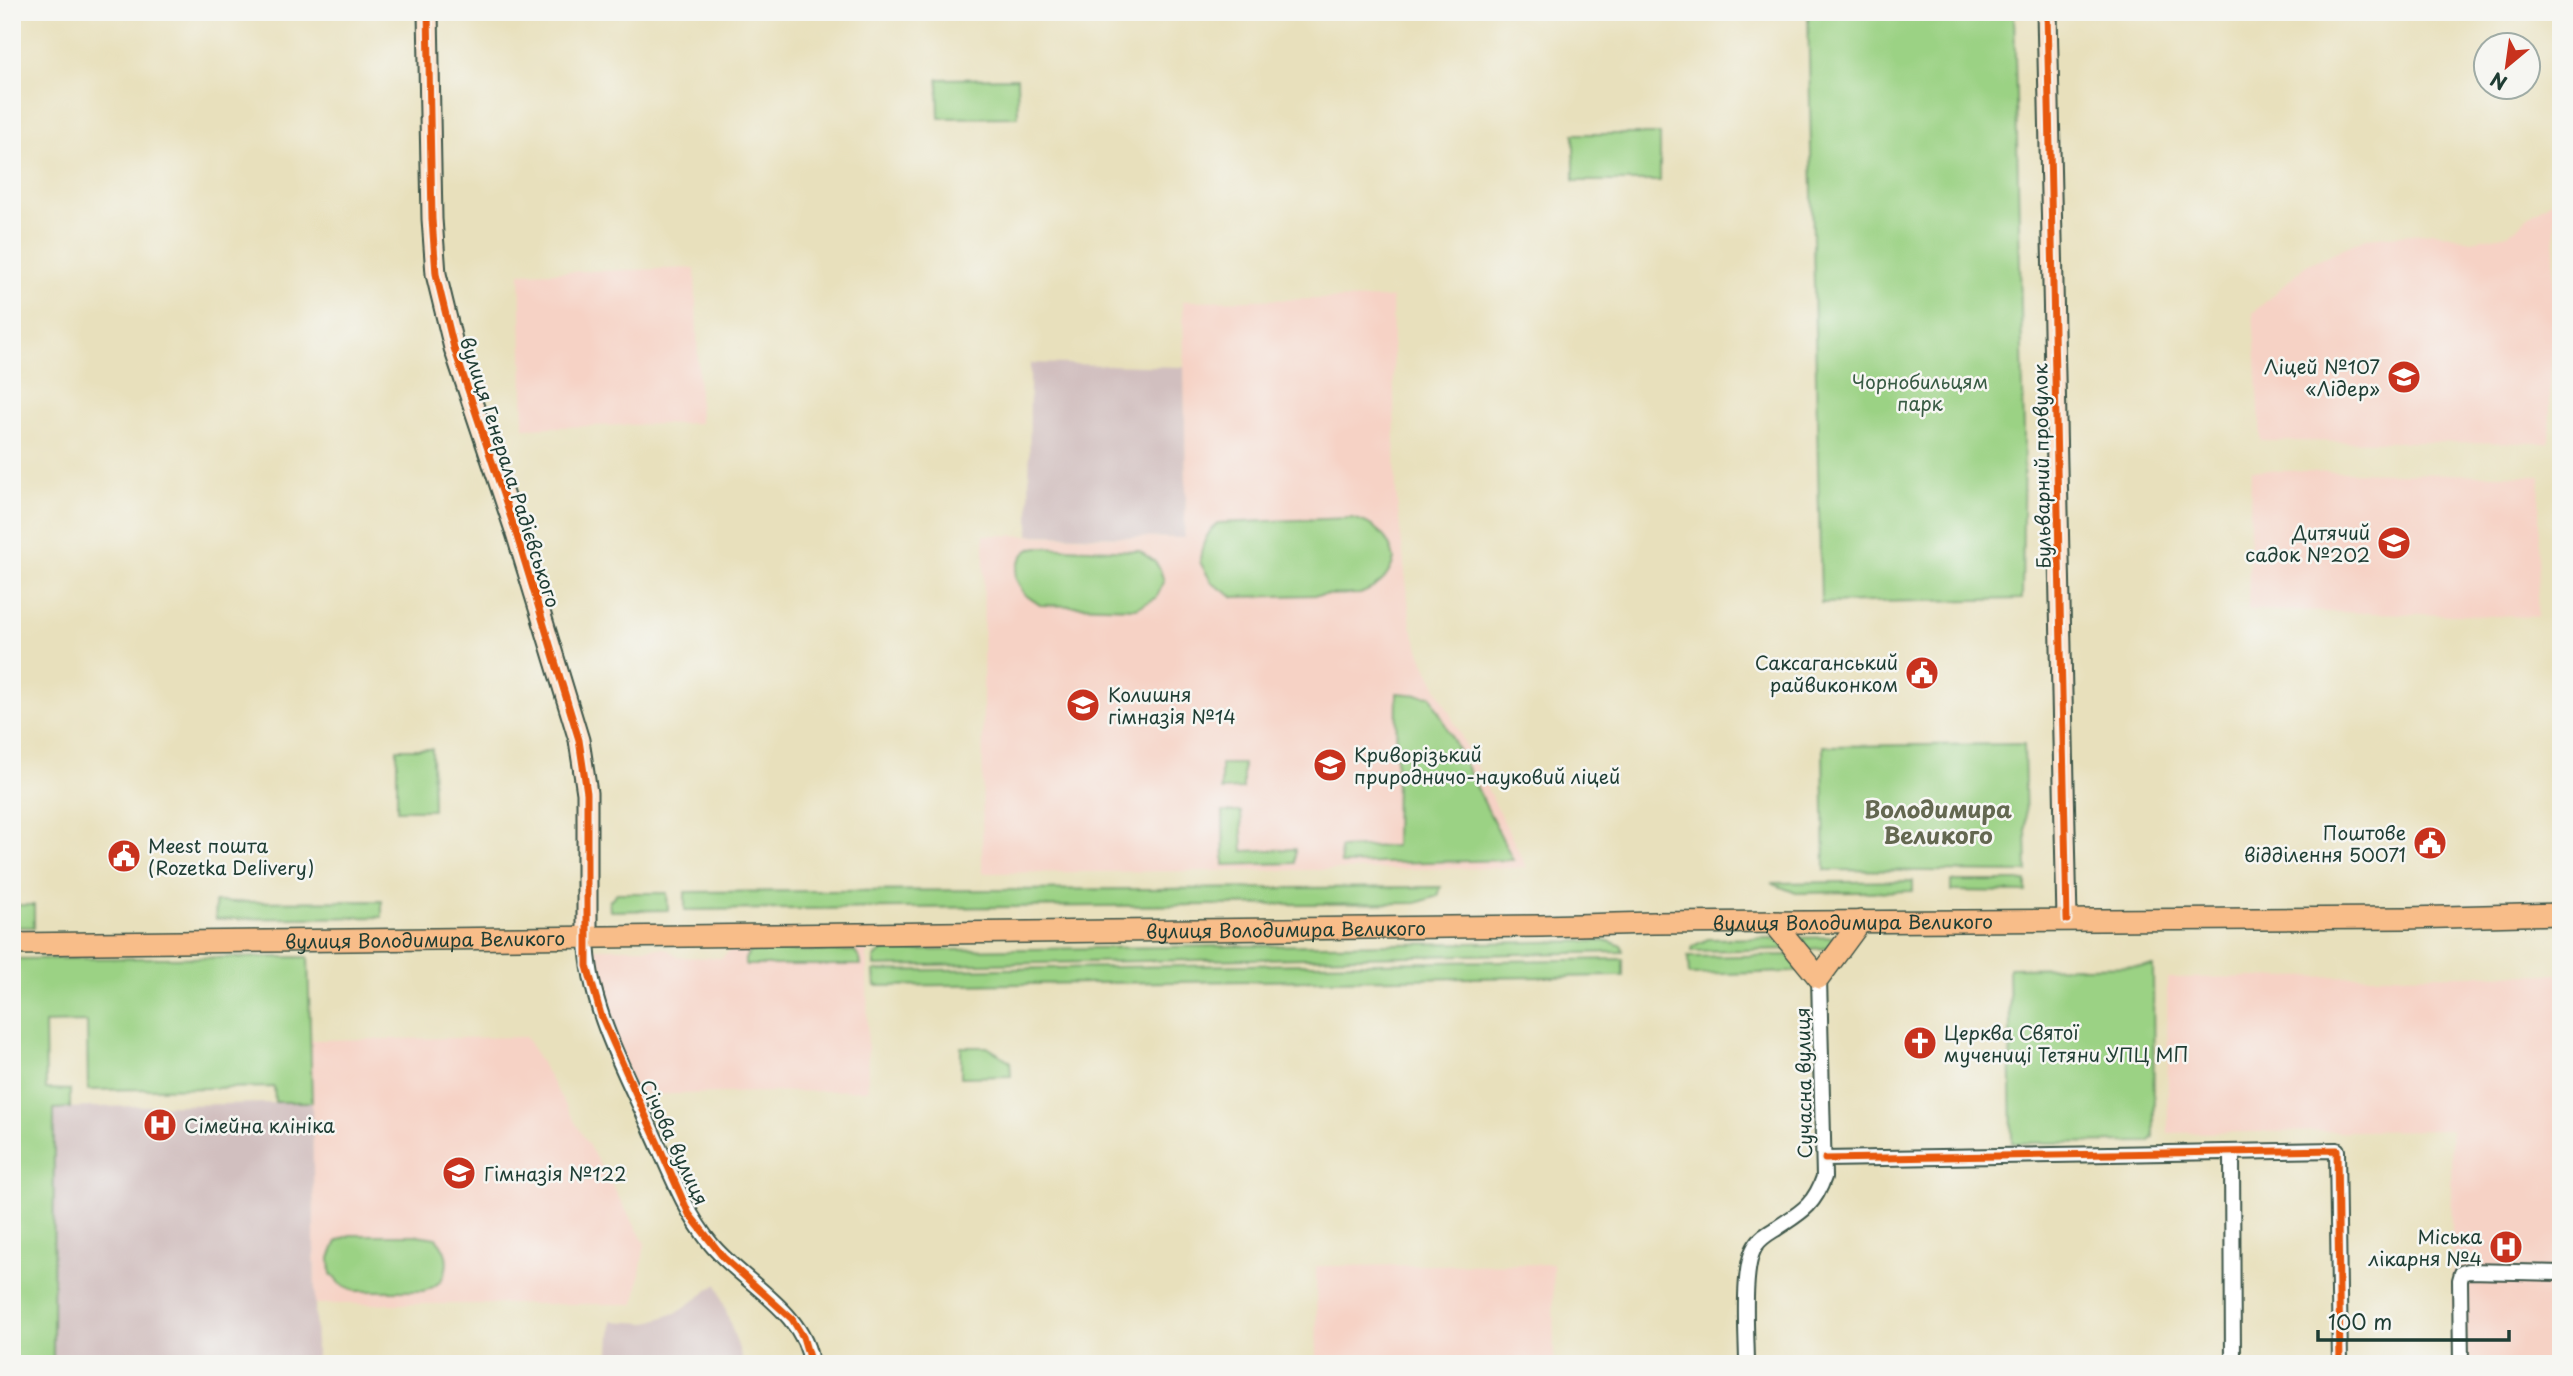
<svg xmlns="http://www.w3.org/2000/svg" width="2573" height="1376" font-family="'Playpen Sans',sans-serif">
<rect width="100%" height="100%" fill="#f6f6f2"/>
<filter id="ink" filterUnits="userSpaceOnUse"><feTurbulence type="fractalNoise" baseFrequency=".0143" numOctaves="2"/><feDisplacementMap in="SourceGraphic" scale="14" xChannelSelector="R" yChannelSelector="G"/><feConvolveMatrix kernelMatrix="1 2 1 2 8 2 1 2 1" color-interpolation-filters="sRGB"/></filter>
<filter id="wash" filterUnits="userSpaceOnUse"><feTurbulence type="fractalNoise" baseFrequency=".00686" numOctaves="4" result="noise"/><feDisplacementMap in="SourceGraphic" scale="28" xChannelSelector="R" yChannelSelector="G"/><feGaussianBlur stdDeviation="1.57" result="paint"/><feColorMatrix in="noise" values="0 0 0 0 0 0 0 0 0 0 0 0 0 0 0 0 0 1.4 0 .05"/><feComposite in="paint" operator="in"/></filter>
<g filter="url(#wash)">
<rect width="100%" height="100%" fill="#e8e0bc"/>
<path fill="#f6d2c5" d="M 2556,198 L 2549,443 L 2261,441 L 2253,313 L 2306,265 L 2366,238 L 2434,232 L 2471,241 L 2509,234 L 2533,213 Z
M 695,268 L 700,423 L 524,428 L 520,273 Z
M 1392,298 L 1396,491 L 1411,626 L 1424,662 L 1527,868 L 982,873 L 984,535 L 1184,538 L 1186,494 L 1183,301 Z
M 2251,470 L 2540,476 L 2537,617 L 2248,610 Z
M 587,948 L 665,948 L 679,957 L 722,958 L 731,949 L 867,949 L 868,1090 L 636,1095 L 601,1015 Z
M 2561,974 L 2561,1364 L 2453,1364 L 2451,1130 L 2168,1133 L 2167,978 Z
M 526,1037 L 645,1243 L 635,1304 L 315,1304 L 311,1040 Z
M 1553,1264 L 1554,1364 L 1317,1364 L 1316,1266 Z"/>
<path fill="#d1bfbf" d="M 1030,363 L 1184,367 L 1186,494 L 1184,538 L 1029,535 Z
M 312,1102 L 316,1361 L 53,1359 L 54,1108 Z
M 717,1284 L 744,1364 L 609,1364 L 612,1321 L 647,1323 L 678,1312 Z"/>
<path fill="#9bd284" stroke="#5d885c" stroke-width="2" d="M 1808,12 L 2014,12 L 2024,433 L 2022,599 L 1821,603 Z
M 1017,78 L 1018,117 L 939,118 L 938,79 Z
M 1574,134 L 1660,134 L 1660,181 L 1574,181 Z
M 1351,518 C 1373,522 1390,537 1394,559 C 1389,578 1378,587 1360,594 L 1234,597 L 1212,583 L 1200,562 C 1201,546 1206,533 1218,523 Z
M 1038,547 L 1139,551 L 1154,561 L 1160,569 L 1164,582 L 1156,598 L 1136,608 L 1040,605 L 1024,594 L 1015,577 C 1017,563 1022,549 1038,547 Z
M 1397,693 L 1431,696 L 1513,860 L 1341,864 L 1340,848 L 1395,846 Z
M 2024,744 L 2027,872 L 1825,870 L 1823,746 Z
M 397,749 L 432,749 L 433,810 L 397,810 Z
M 1221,764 L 1243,764 L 1243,789 L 1221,790 Z
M 1223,812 L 1241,812 L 1243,851 L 1295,849 L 1295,863 L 1224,865 Z
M 1913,881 L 1913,891 L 1796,893 L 1771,883 Z
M 1951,881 L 2026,881 L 2026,892 L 1951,891 Z
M 1441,887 L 1438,896 L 1416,903 L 685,910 L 685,892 Z
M 617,893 L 667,893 L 668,910 L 610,911 L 609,901 Z
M 382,901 L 382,917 L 216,919 L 215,902 Z
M 12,905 L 34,905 L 34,927 L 12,927 Z
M 1842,937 L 1834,948 L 1801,949 L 1793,938 Z
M 1772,938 L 1790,949 L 1692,951 L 1693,946 L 1708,939 Z
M 1609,941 L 1622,946 L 1623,952 L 874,966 L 874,959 L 881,951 Z
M 750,951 L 854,951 L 860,959 L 861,965 L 745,965 L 745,959 Z
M 1794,955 L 1800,965 L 1797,970 L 1793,972 L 1689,975 L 1688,957 Z
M 308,957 L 312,1102 L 275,1102 L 274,1087 L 88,1090 L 87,1022 L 45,1023 L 46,1089 L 70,1090 L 70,1108 L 54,1109 L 53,1359 L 53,1364 L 12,1364 L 12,959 Z
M 1623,959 L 1623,976 L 875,986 L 874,971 Z
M 2153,966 L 2154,1137 L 2149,1142 L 2012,1143 L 2009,968 Z
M 961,1047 L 987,1047 L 1010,1061 L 1011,1076 L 961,1077 Z
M 350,1235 L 417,1235 L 436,1238 C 454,1257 449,1284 423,1291 L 356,1291 L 340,1284 L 331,1274 L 330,1258 L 337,1241 Z
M 133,1360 L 316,1361 L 316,1364 L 133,1364 Z"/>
</g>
<g filter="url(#ink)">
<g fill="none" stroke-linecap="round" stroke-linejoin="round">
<defs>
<path id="street" d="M 587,937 C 588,1008 626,1073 654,1136 C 671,1173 685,1212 711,1244 C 742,1282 806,1312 811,1364
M 2232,1152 L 2233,1364
M 1825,1159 L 2337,1150 L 2340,1364
M 1747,1364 C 1747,1336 1741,1266 1756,1245 C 1761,1237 1769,1233 1777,1228 C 1801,1212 1814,1206 1824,1177 L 1819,978
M 2461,1364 L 2460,1280 L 2462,1273 L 2468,1271 L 2561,1273"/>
<path id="secondary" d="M 428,12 L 432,219 L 436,274 L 454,348 L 516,533 L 579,740 L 587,793 L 587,937
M 2047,12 L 2067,920"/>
<g id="primary">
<path d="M 1773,922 L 1819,978 L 1861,921"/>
<path id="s1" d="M 12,944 L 1540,926 L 1653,923 L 2408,918 L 2561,914"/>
</g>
</defs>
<use href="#street" stroke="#3d5548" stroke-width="18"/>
<use href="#secondary" stroke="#3d5548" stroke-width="23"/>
<use href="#primary" stroke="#3d5548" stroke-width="24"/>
<use href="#street" stroke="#fff" stroke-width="14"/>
<use href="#secondary" stroke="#fce5d0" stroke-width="19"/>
<use href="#primary" stroke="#f8bd89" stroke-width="21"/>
<defs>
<path id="cycleway" d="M 428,12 L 432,219 L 436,274 L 454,348 L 516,533 L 579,740 L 587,793 L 587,966 L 601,1015 L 689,1214 L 723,1257 L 792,1319 L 803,1337 L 811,1364
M 2047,12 L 2067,920
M 1825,1159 L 2337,1150 L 2340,1364"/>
</defs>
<use href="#cycleway" stroke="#f6f6f2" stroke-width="11"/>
<use href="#cycleway" stroke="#e8590c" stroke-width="7"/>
</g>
</g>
<defs>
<symbol id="school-disc" viewBox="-11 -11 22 22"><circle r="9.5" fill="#c8321e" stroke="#f6f6f2"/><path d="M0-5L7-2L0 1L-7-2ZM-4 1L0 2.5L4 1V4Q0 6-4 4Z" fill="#fff"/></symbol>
<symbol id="civic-disc" viewBox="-11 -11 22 22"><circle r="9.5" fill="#c8321e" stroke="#f6f6f2"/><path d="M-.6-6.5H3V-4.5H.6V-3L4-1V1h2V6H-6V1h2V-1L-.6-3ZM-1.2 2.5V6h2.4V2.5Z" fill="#fff"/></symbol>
<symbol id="church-disc" viewBox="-11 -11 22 22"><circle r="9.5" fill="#c8321e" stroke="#f6f6f2"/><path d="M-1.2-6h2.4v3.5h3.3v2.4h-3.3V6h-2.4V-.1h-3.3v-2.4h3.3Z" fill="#fff"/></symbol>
<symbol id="hospital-disc" viewBox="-11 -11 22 22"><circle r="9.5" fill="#c8321e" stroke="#f6f6f2"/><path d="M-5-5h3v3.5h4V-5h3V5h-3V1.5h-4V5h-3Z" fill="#fff"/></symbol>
</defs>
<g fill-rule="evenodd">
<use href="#school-disc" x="2385" y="358" width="38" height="38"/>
<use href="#school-disc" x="2375" y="524" width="38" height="38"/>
<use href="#civic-disc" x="1903" y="654" width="38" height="38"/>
<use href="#school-disc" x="1064" y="686" width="38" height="38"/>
<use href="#school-disc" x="1311" y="746" width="38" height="38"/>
<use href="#civic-disc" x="2411" y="824" width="38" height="38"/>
<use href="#civic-disc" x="105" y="837" width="38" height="38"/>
<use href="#church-disc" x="1901" y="1024" width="38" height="38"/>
<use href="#hospital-disc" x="141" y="1106" width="38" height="38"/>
<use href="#school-disc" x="440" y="1154" width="38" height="38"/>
<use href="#hospital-disc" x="2487" y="1228" width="38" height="38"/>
</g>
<g text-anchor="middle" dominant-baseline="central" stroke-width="5" stroke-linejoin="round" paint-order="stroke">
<g font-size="19" fill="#1f3d34" stroke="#f6f6f2" text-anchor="start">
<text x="2380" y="366" text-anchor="end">Ліцей №107<tspan x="2380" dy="22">«Лідер»</tspan></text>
<text x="2370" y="532" text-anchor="end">Дитячий<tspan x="2370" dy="22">садок №202</tspan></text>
<text x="1898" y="662" text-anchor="end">Саксаганський<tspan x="1898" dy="22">райвиконком</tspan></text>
<text x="1108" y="694">Колишня<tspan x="1108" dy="22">гімназія №14</tspan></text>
<text x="1354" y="754">Криворізький<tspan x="1354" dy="22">природничо-науковий ліцей</tspan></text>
<text x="2406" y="832" text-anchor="end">Поштове<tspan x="2406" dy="22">відділення 50071</tspan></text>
<text x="148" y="845">Meest пошта<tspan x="148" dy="22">(Rozetka Delivery)</tspan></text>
<text x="1944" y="1032">Церква Святої<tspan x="1944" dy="22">мучениці Тетяни УПЦ МП</tspan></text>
<text x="184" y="1125">Сімейна клініка</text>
<text x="484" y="1173">Гімназія №122</text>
<text x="2482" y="1236" text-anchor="end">Міська<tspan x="2482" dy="22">лікарня №4</tspan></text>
</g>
<g font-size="19" fill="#385b44" stroke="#f6f6f2">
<text x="1920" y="381">Чорнобильцям<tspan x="1920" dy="22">парк</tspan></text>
</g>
<g font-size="19" fill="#1f3d34" stroke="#f6f6f2">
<text transform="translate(2041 466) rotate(-91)">Бульварний провулок</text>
<text transform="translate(511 472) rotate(72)">вулиця Генерала Радієвського</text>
<text stroke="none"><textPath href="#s1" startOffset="1841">вулиця Володимира Великого</textPath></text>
<text stroke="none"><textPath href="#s1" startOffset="1274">вулиця Володимира Великого</textPath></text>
<text stroke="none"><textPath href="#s1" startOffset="413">вулиця Володимира Великого</textPath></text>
<text transform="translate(1803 1083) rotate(-91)">Сучасна вулиця</text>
<text transform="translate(675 1142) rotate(65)">Січова вулиця</text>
</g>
<g font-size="23" font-weight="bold" fill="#646851" stroke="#f6f6f2">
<text x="1938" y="808">Володимира<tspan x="1938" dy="26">Великого</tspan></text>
</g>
</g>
<rect width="2573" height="1376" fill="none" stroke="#f6f6f2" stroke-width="42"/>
<g transform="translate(2507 66) rotate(209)"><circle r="33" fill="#f6f6f2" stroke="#a0aca6" stroke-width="2"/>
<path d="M0-5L12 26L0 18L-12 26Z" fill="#c8321e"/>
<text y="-10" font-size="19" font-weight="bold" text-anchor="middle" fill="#1f3d34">N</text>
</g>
<path d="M2318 1330v10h191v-10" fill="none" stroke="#1f3d34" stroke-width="3.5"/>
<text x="2328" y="1330" font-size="21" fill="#1f3d34" stroke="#f6f6f2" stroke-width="5" paint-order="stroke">100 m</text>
</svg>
